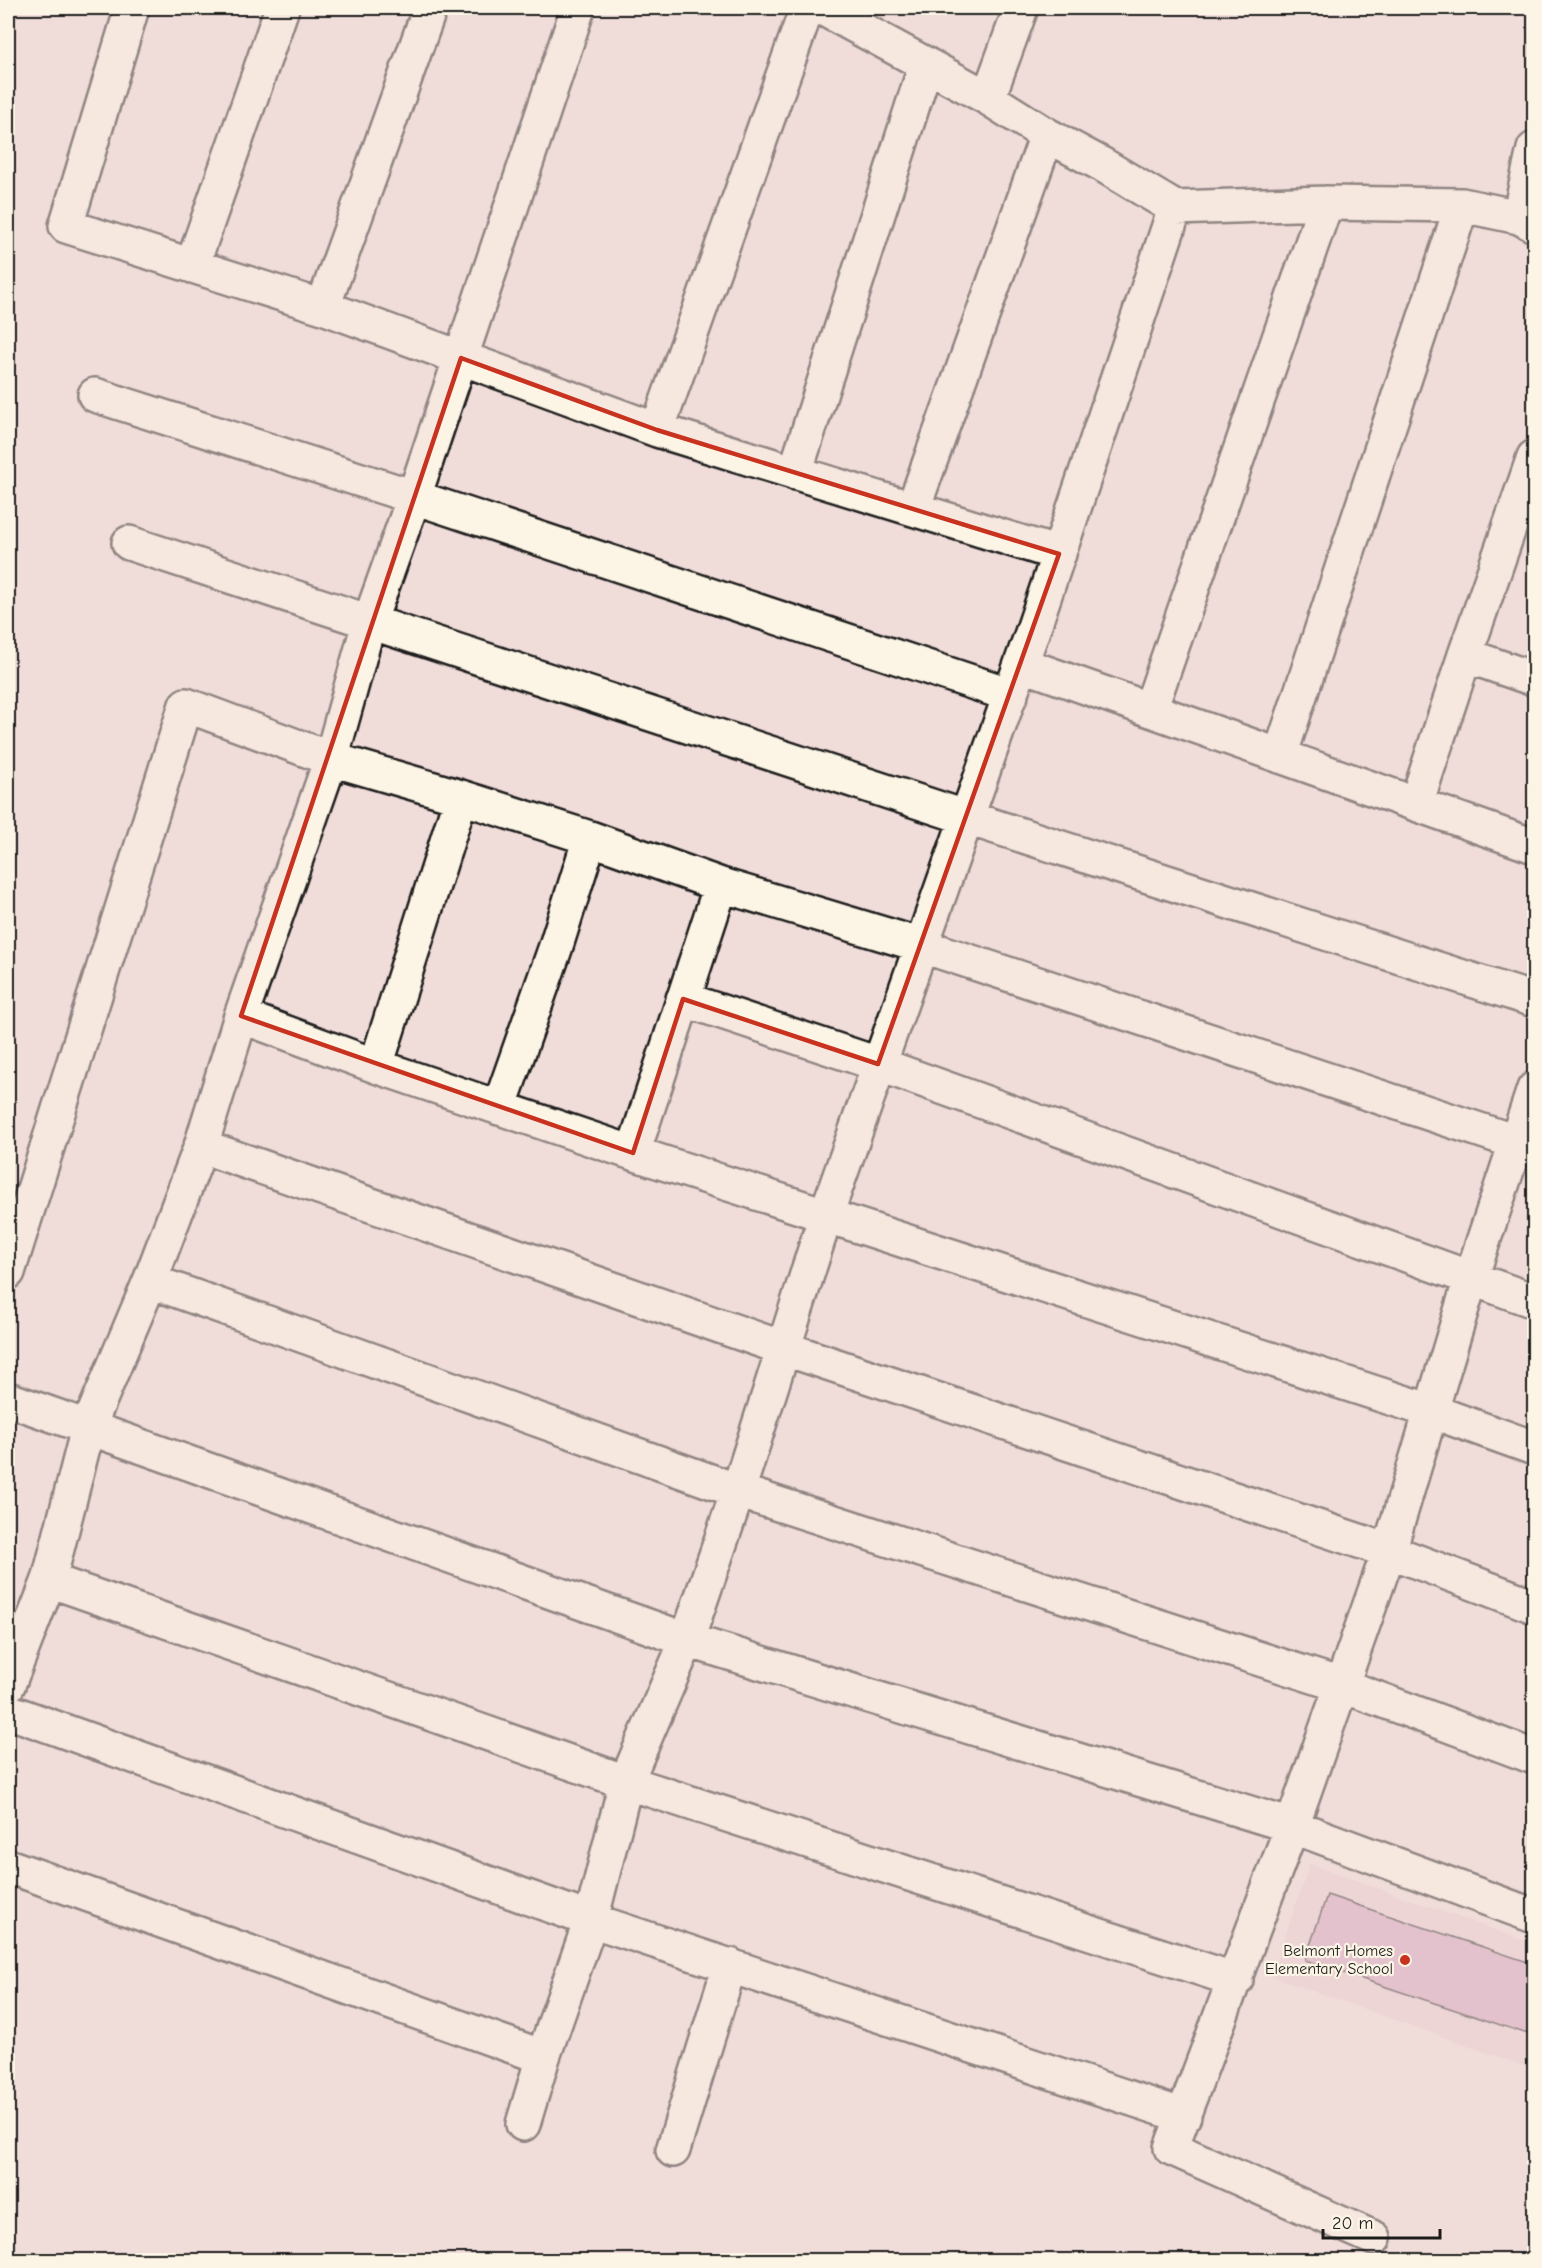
<svg xmlns="http://www.w3.org/2000/svg" width="1542" height="2268" font-family="'Comic Neue',sans-serif">
<rect width="100%" height="100%" fill="#f0dcd9"/>
<filter id="ink" filterUnits="userSpaceOnUse"><feTurbulence type="fractalNoise" baseFrequency=".0167" numOctaves="2"/><feDisplacementMap in="SourceGraphic" scale="12" xChannelSelector="R" yChannelSelector="G"/><feConvolveMatrix kernelMatrix="1 2 1 2 8 2 1 2 1" color-interpolation-filters="sRGB"/></filter>
<g filter="url(#ink)">
<path fill="#e8cbd1" d="M 1310,1864 L 1534,1944 L 1534,2069 L 1271,1976 Z"/>
<path fill="#d5a2be" stroke="#1c1c1c" stroke-width="1.5" d="M 1327,1895 L 1534,1964 L 1534,2036 L 1305,1960 Z"/>
<g fill="none" stroke-linecap="round" stroke-linejoin="round">
<defs>
<path id="minor" d="M 132,8 L 66,226 L 323,307 L 657,430 L 1059,554
M 822,8 L 988,98 L 1047,135 L 1103,165 L 1175,208 L 1326,203 L 1462,205 L 1519,217 L 1534,225
M 988,98 L 1021,8
M 1519,217 L 1534,149
M 192,266 L 282,8
M 323,307 L 430,8
M 95,395 L 414,497 L 1011,695
M 657,430 L 807,8
M 795,473 L 926,64
M 913,509 L 1047,135
M 129,543 L 968,818 L 1534,1000
M 1465,655 L 1534,679
M 1021,664 L 1534,846
M 1150,710 L 1326,203
M 1280,756 L 1462,205
M 1416,804 L 1465,655 L 1534,457
M 683,999 L 878,1064 L 1534,1301
M 241,1016 L 376,1066 L 633,1153 L 1431,1411 L 1534,1448
M 376,1066 L 461,797
M 499,1108 L 555,949 L 590,838
M 201,1146 L 783,1348 L 1389,1551 L 1534,1606
M 633,1153 L 721,885
M 8,1272 L 186,705 L 331,759 L 461,797 L 590,838 L 721,885 L 920,945 L 1534,1148
M 150,1281 L 738,1491 L 1341,1685 L 1534,1757
M 8,1399 L 687,1640 L 1292,1826 L 1534,1916
M 49,1580 L 626,1782 L 1236,1980
M 8,1685 L 49,1580 L 88,1428 L 150,1281 L 201,1146 L 241,1016 L 331,759 L 369,623 L 414,497 L 578,8
M 8,1711 L 591,1920 L 626,1782 L 687,1640 L 738,1491 L 826,1215 L 1033,630 L 1175,208
M 8,1866 L 543,2057 L 591,1920 L 1184,2116
M 523,2124 L 543,2057
M 673,2150 L 730,1965
M 1374,2238 L 1171,2148 L 1292,1826 L 1389,1551 L 1471,1278 L 1534,1089"/>
</defs>
<use href="#minor" stroke="#1c1c1c" stroke-width="38"/>
<use href="#minor" stroke="#fcf5e5" stroke-width="33"/>
</g>
</g>
<path d="M0 0H1542V2268H0ZM 461,358 L 657,430 L 1059,554 L 878,1064 L 683,999 L 633,1153 L 241,1016 Z" fill="#f0dcd9" fill-opacity=".55" fill-rule="evenodd"/>
<path fill="none" stroke="#c8321e" stroke-width="4.5" stroke-linejoin="round" d="M 461,358 L 657,430 L 1059,554 L 878,1064 L 683,999 L 633,1153 L 241,1016 Z"/>
<circle fill="#c8321e" stroke="#fcf5e5" stroke-width="2" cx="1405" cy="1960" r="6"/>
<g text-anchor="middle" dominant-baseline="central" stroke-width="4.5" stroke-linejoin="round" paint-order="stroke">
<g font-size="16" fill="#1c1c1c" stroke="#fcf5e5" text-anchor="end">
<text x="1393" y="1951">Belmont Homes<tspan x="1393" dy="18">Elementary School</tspan></text>
</g>
</g>
<rect width="1542" height="2268" fill="none" stroke="#fcf5e5" stroke-width="30"/>
<rect x="15" y="15" width="1512" height="2238" fill="none" stroke="#1c1c1c" stroke-width="2" filter="url(#ink)"/>
<path d="M1323 2229v9h117v-9" fill="none" stroke="#1c1c1c" stroke-width="3"/>
<text x="1332" y="2229" font-size="18" fill="#1c1c1c" stroke="#fcf5e5" stroke-width="4.5" paint-order="stroke">20 m</text>
</svg>
